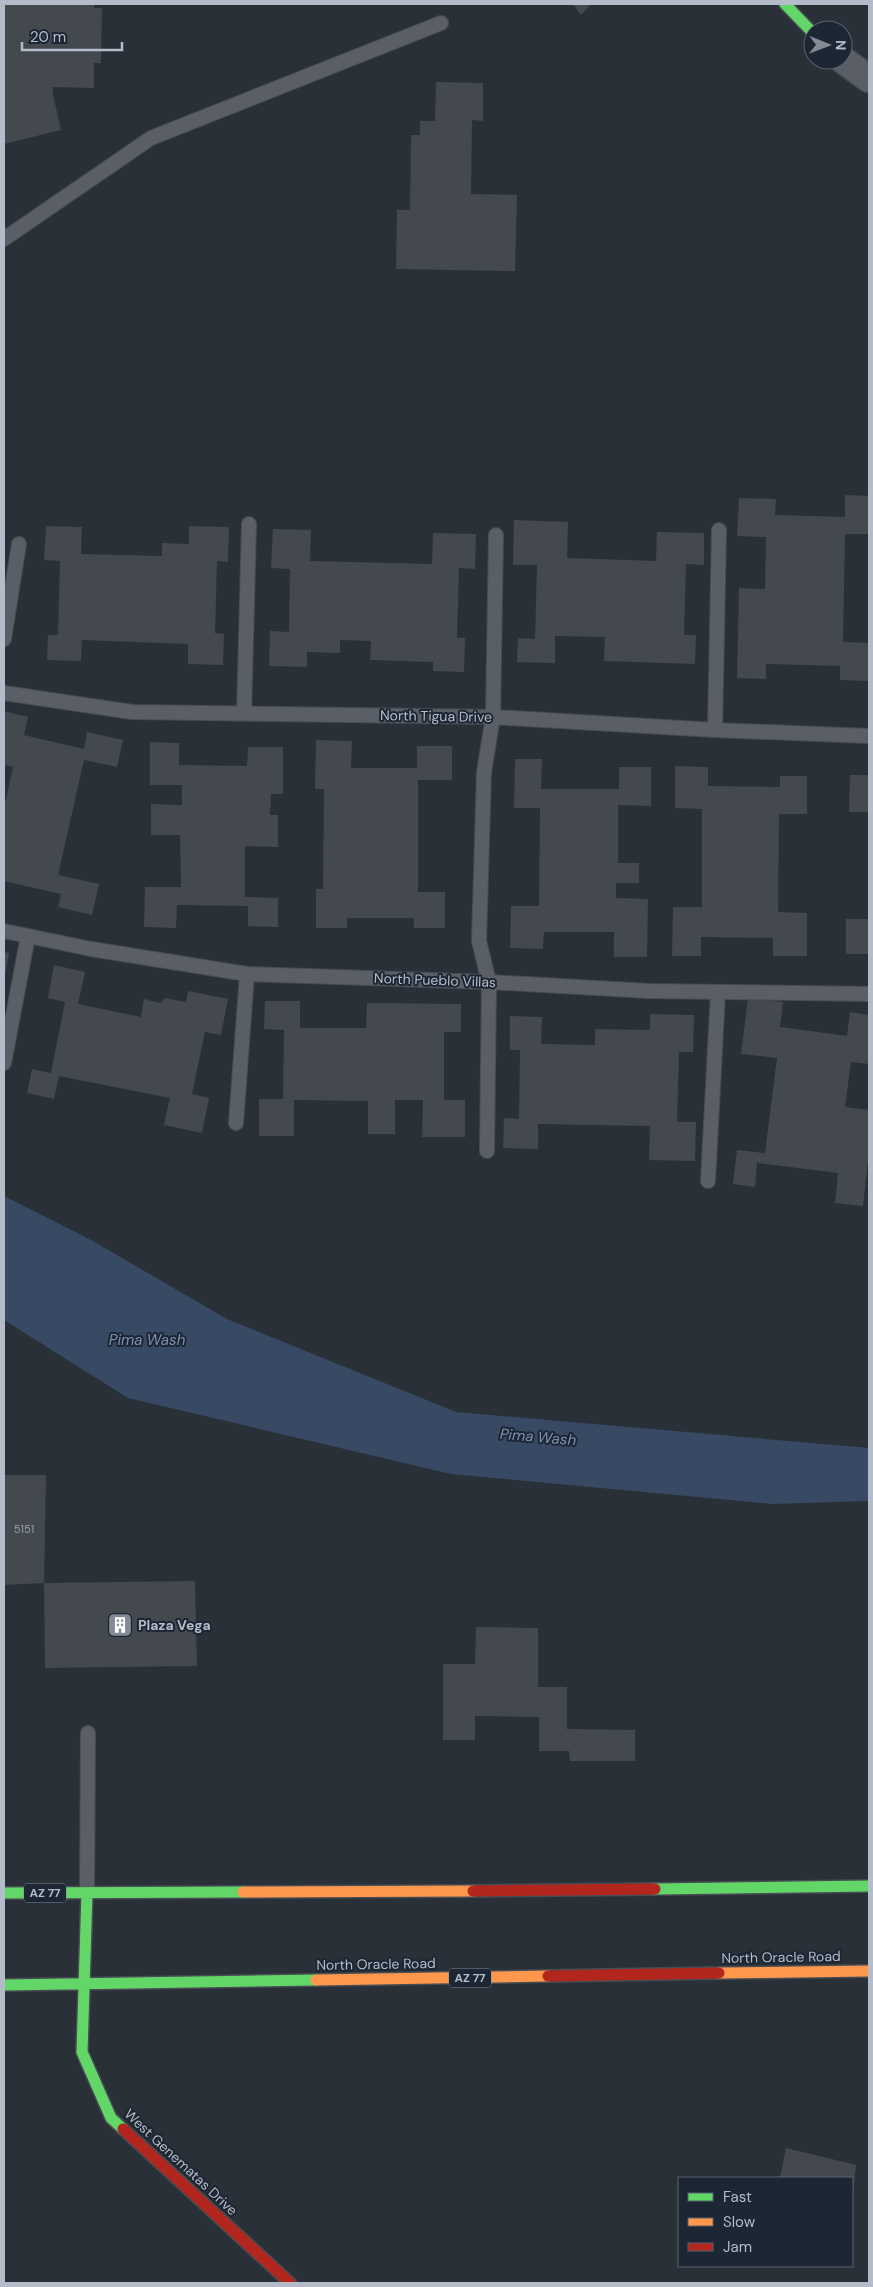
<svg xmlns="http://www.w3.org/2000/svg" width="873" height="2287" font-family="'DM Sans',sans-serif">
<rect width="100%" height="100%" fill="#2a3038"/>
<path fill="#384963" d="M 4,1196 L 91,1240 L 227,1319 L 456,1412 L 869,1448 L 869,1501 L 772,1504 L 451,1474 L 128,1398 L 4,1320 Z"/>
<path fill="#444950" d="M 4,4 L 95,4 L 94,8 L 102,8 L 101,63 L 94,63 L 94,88 L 53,87 L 53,95 L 61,130 L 4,144 Z
M 573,4 L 591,4 L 581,15 Z
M 436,82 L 483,83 L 483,121 L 472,120 L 471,194 L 517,195 L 515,271 L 396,269 L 397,210 L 410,210 L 411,135 L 420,135 L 420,121 L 435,121 Z
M 845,495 L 869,496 L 869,534 L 845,534 L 843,642 L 869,643 L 869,681 L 840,680 L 840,666 L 766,664 L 766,679 L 737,678 L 739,588 L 765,589 L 766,537 L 737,536 L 739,498 L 776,499 L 775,515 L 845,517 Z
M 514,520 L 568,522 L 567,558 L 656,561 L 657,532 L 704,533 L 704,565 L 686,564 L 684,635 L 696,635 L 695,664 L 604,661 L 605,637 L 555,636 L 555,663 L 517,662 L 518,638 L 535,639 L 537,565 L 513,565 Z
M 46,526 L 82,527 L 81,554 L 162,556 L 162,543 L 189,544 L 189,526 L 229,527 L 228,562 L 217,561 L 215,633 L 224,634 L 223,665 L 188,664 L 188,644 L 82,640 L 81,661 L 47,660 L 48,635 L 58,635 L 60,561 L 44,560 Z
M 273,529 L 311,530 L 310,561 L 432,564 L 433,533 L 476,534 L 475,569 L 459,568 L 457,638 L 465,638 L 464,672 L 433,671 L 433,662 L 370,660 L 371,641 L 340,640 L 340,653 L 307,652 L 307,667 L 269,666 L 270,631 L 289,632 L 290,569 L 271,568 Z
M 4,711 L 28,717 L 24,735 L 84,749 L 87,732 L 123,740 L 117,767 L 84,760 L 58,875 L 99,884 L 92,915 L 58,907 L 61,894 L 4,881 L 4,808 L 13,767 L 4,765 Z
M 316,740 L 352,741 L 351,768 L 417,768 L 417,746 L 452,746 L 452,780 L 418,780 L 418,892 L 445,892 L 445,928 L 414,928 L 414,918 L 347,918 L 347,928 L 316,928 L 316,889 L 323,889 L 324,789 L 315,789 Z
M 150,742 L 179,743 L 179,765 L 247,766 L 248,747 L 283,747 L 283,794 L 271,794 L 270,815 L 278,815 L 278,847 L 245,846 L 245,897 L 278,898 L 278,927 L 248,926 L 248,906 L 177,905 L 176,928 L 144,927 L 145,887 L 181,887 L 180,835 L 151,835 L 151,804 L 182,805 L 182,785 L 150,785 Z
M 515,759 L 542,759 L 541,789 L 619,789 L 619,767 L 651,767 L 651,806 L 618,805 L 618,863 L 639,863 L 639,883 L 616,883 L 616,898 L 648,899 L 647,957 L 614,957 L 614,932 L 544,932 L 543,949 L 510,948 L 511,906 L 539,906 L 540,808 L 514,808 Z
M 675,766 L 708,767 L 708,786 L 780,787 L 780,776 L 807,776 L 807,814 L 779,814 L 778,912 L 807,913 L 807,956 L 773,956 L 773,938 L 701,937 L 701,956 L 672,956 L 673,907 L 702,907 L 702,809 L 675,808 Z
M 850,775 L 869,775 L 869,812 L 849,812 Z
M 846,919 L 869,919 L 869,954 L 846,954 Z
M 4,952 L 9,953 L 5,974 L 4,974 Z
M 54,965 L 85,972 L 78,1004 L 141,1017 L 144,999 L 160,1003 L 165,998 L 186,1002 L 188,991 L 228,999 L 221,1035 L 205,1032 L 192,1094 L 209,1098 L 202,1133 L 164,1125 L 170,1098 L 59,1076 L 54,1099 L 27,1093 L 32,1069 L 51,1073 L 65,1002 L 48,998 Z
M 748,998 L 783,1002 L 780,1027 L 847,1036 L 850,1012 L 869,1015 L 869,1064 L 851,1062 L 845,1107 L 869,1110 L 869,1152 L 863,1206 L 835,1203 L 838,1173 L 757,1163 L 755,1187 L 733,1184 L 737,1150 L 765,1153 L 777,1058 L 741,1054 Z
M 265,1001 L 300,1001 L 300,1028 L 366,1028 L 367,1003 L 461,1004 L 461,1032 L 444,1032 L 444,1100 L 465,1100 L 465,1137 L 422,1137 L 423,1100 L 395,1100 L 395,1134 L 368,1134 L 368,1101 L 294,1100 L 294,1136 L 259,1136 L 259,1099 L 283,1099 L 284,1030 L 264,1029 Z
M 650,1014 L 694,1015 L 693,1052 L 679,1052 L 677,1122 L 696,1122 L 695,1161 L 649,1160 L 650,1126 L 538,1124 L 538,1149 L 503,1148 L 504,1118 L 519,1119 L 520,1050 L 510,1050 L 510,1016 L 542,1017 L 541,1044 L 595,1045 L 595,1029 L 650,1030 Z
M 4,1475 L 46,1475 L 44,1583 L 4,1585 Z
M 195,1581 L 197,1666 L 45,1668 L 44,1583 Z
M 476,1627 L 538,1628 L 538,1687 L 567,1687 L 567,1729 L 635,1730 L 635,1761 L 570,1761 L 569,1751 L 539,1751 L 539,1717 L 475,1716 L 475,1740 L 443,1740 L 443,1664 L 475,1664 Z
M 786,2148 L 856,2165 L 853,2193 L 852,2178 L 780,2178 Z"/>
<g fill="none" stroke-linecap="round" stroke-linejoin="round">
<defs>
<path id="lane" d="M 4,239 L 151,138 L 441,23
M 4,639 L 19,544
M 4,693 L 132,712 L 493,717 L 715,730 L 869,736
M 244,714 L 249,524
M 715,730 L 719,530
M 4,931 L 91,949 L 247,974 L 489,982 L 649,991 L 869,994
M 4,1063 L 28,936
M 236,1123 L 247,974
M 487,1151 L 489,982 L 479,941 L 484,772 L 493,717 L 496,535
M 708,1181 L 718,992
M 87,1893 L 88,1733"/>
<path id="street" d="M 843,60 L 869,79"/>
<path id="fast" d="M 785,4 L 813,33
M 655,1889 L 869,1886
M 4,1893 L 243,1892
M 87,1893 L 82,2052 L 111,2118 L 123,2129
M 4,1985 L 316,1980"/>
<path id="slow" d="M 243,1892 L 473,1891
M 719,1973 L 869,1971
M 316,1980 L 548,1976"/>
<path id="jam" d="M 473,1891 L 655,1889
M 548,1976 L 719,1973
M 123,2129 L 290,2283"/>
</defs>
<use href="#lane" stroke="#484c53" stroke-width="16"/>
<use href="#street" stroke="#484c53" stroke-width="29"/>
<use href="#fast" stroke="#484c53" stroke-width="14"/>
<use href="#slow" stroke="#484c53" stroke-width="14"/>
<use href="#jam" stroke="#484c53" stroke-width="14"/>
<use href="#lane" stroke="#5a5e66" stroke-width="14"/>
<use href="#street" stroke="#5a5e66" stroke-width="26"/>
<use href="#fast" stroke="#63d668" stroke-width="11"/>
<use href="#slow" stroke="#ff974d" stroke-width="11"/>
<use href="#jam" stroke="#b3261e" stroke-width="11"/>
</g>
<defs>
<symbol id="building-square" viewBox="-11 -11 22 22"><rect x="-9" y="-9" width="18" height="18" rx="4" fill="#848b96" stroke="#1d2633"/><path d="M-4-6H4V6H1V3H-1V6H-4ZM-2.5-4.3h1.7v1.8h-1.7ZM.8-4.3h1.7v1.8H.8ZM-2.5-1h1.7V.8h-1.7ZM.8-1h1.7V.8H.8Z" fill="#fff"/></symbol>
</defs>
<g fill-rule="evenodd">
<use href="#building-square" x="106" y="1611" width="28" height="28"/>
</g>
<g text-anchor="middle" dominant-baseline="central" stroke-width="4" stroke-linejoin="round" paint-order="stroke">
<g font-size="11" fill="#989fab">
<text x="24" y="1529">5151</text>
</g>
<g fill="#1d2633" stroke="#878f9c" stroke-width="1">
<rect x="24" y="1883.5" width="42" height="19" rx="4"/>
<rect x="449" y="1968.5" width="42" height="19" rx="4"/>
</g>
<g font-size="12" font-weight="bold" fill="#b4bcc9">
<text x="45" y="1893">AZ 77</text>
<text x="470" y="1978">AZ 77</text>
</g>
<g font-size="14" fill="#b4bcc9" stroke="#1d2633">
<text transform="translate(436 716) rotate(1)">North Tigua Drive</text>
<text transform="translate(435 980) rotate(2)">North Pueblo Villas</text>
<text transform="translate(781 1957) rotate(-1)">North Oracle Road</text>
<text transform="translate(376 1964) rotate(-1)">North Oracle Road</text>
<text transform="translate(181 2162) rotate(43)">West Genematas Drive</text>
</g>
<g font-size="14" font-weight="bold" fill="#b4bcc9" stroke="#1d2633" text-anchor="start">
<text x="138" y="1625">Plaza Vega</text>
</g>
<g font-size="15" font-style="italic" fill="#7c92b1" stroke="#1d2633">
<text x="147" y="1340">Pima Wash</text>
<text transform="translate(538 1437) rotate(5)">Pima Wash</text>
</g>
</g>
<rect width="873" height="2287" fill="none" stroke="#b4bcc9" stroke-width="10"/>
<rect x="678" y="2177" width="175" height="90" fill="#1d2633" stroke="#59626f"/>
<rect x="688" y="2193" width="25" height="8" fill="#63d668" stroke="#59626f"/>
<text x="723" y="2202" font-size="15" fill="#b4bcc9">Fast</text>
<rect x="688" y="2218" width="25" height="8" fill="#ff974d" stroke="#59626f"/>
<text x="723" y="2227" font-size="15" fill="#b4bcc9">Slow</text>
<rect x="688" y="2243" width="25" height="8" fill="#b3261e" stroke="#59626f"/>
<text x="723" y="2252" font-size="15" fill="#b4bcc9">Jam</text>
<g transform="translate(828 45) rotate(91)"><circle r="24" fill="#1d2633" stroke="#59626f"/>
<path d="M0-4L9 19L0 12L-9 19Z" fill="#848b96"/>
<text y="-8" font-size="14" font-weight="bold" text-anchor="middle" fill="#b4bcc9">N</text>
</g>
<path d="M22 42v8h100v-8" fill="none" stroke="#b4bcc9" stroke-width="2.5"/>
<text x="30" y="42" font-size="15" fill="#b4bcc9" stroke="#1d2633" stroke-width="4" paint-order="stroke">20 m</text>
</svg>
